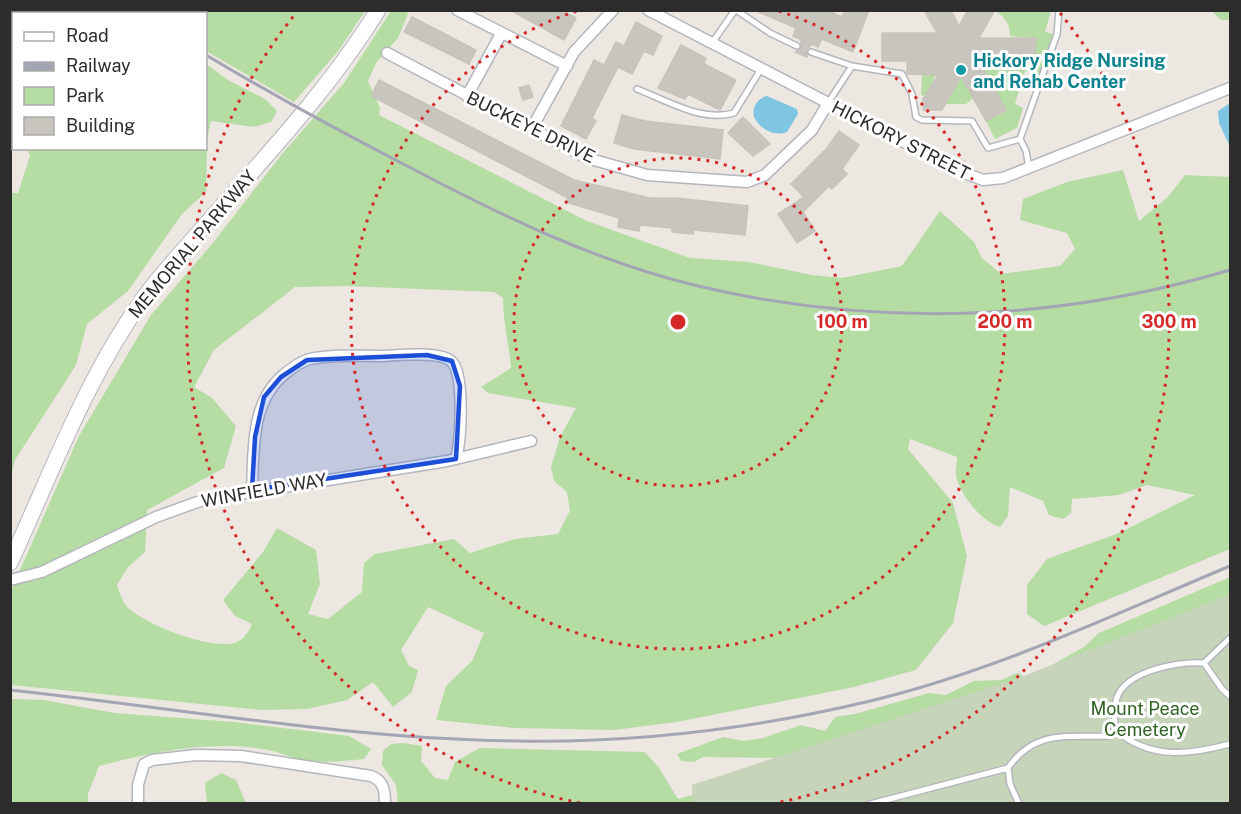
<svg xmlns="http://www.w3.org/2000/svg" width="1241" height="814" font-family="'Public Sans',sans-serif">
<rect width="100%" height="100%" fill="#ece7e0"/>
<path fill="#b5dca3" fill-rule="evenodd" d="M 106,11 L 109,13 L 14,14 L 13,136 L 11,135 L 11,11 Z
M 138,11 L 365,11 L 339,50 L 294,102 L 206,51 L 206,14 L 143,14 Z
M 391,11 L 409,11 L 398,38 L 376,63 L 368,81 L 380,108 L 379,115 L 587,221 L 690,258 L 749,262 L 812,275 L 842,278 L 902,266 L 940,211 L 974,242 L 982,258 L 1001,274 L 1060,266 L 1075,249 L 1067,233 L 1020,220 L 1023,199 L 1067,182 L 1123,170 L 1139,221 L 1168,197 L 1185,175 L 1230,177 L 1230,549 L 1044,626 L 1027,614 L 1027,585 L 1047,559 L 1119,533 L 1195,495 L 1147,485 L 1119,495 L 1072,499 L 1071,513 L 1063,519 L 1049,515 L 1043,501 L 1010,487 L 1008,516 L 1000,527 C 981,521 961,496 956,476 C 955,471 957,463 957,457 L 910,439 L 908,449 L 953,503 L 967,556 L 953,623 L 916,670 L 854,687 L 677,722 L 614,730 L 514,728 L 436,720 L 446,686 L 472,661 L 484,633 L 428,607 L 401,650 L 409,666 L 418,670 L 412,692 L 393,707 L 373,682 L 347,700 L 307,709 L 261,710 L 11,685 L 10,593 L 79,436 L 151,315 L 212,244 L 282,154 L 344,83 ZM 347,286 L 494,292 L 503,298 C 503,322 509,344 511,368 L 481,387 L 488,393 L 576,408 L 560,437 L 551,467 L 554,481 L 567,492 L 570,511 L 558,534 L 515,539 L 470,553 L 454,539 L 375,554 L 364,563 L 362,592 L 328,619 L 308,614 L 320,584 L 316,550 L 277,528 L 263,552 L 223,600 L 235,616 L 252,624 C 249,632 243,641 234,643 C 208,649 145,625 126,606 C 122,601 119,591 117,585 L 128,567 L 145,552 L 147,510 L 224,468 L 236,426 L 212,398 L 194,387 L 214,350 L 295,287 Z
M 995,11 L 1051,11 L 1045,32 L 1053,34 L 1040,74 L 1025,71 L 1015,104 L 1023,108 L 1017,128 L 995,139 L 986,121 L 1006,110 L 981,66 L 984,61 L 1035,62 L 1035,38 L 1010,36 C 1010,24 1005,17 995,11 Z
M 1212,11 L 1230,11 L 1230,20 L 1221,20 Z
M 206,64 L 228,80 L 265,99 L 277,111 L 271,122 L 254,127 L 211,121 L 207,141 L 206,192 L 182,214 L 128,291 L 87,324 L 76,365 L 15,460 L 11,476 L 10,193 L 18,193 L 30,156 L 27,149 L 206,148 Z
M 941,65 L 925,96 L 921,95 L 922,74 Z
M 955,73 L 961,77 L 973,98 L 966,104 L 945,104 L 955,86 Z
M 1230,577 L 1230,610 L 1052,665 L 1084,647 L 1099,633 Z
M 1017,673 L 1021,674 L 1030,690 L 786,758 L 703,757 L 694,762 L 681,761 L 677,754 L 723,737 L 744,741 L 763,738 L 801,725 L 825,731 L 835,717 L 855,714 L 929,693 L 946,695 L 974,681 L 1002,680 Z
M 10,699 L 44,700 L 114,713 L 234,722 L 349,736 L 371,749 L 364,759 C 343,761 321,764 299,759 C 289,757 279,752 268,750 C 215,739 150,752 99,766 L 88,794 L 88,803 L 11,803 Z
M 403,743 L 422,746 L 421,761 L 435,778 L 448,780 L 455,762 L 480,748 L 645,752 L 659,768 L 678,799 L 692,795 L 713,803 L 398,803 L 396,785 L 382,765 L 383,751 L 391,744 Z
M 221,773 L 236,780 L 246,803 L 207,803 L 205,783 Z"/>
<path fill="#c6d4b9" d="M 1230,594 L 1230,803 L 692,804 L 692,785 L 1019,678 Z"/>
<path fill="#7fc6e2" d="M 767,96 L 797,109 L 798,114 L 787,132 C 774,137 760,129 754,117 C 752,108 757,98 767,96 Z
M 1230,103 L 1230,147 L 1219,123 L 1218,111 Z"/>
<path fill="#c8c5be" stroke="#c8c3ba" stroke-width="1.5" d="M 510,10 L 561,10 L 576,18 L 564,40 Z
M 754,10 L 827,10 L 842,17 L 845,10 L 869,10 L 853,52 L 822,39 L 818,47 L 812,44 L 807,49 L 807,57 L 795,52 L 802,46 L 800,39 L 793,36 L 796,28 Z
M 924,10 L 951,10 L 959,26 L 968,10 L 995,10 L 979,38 L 1036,38 L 1035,62 L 979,61 L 1006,110 L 986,121 L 961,76 L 942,110 L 923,110 L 923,99 L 938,75 L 907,74 L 907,61 L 882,61 L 882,33 L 937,33 Z
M 412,17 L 476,50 L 469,64 L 404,32 Z
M 636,22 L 662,36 L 653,55 L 644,51 L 632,74 L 618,67 L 592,118 L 596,121 L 586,139 L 561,126 L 594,60 L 604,65 L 616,42 L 624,46 Z
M 681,45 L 706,58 L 704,64 L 736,80 L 720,110 L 688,94 L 685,99 L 658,88 Z
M 379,80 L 574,180 L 650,198 L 676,198 L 748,206 L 745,235 L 694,230 L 693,234 L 672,232 L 672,228 L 640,225 L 639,231 L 618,227 L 619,218 L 566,202 L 568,198 L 543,185 L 371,96 Z
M 529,85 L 533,97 L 523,100 L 519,88 Z
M 622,115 L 645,121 L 723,130 L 720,159 L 634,149 L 614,143 Z
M 743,117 L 770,144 L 753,156 L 728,133 Z
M 839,131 L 859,145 L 842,169 L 847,174 L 832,189 L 829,186 L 803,212 L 815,231 L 797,243 L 778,214 L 804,197 L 791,184 L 827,148 Z"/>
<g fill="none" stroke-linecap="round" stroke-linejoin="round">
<defs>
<path id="service" d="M 736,10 L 770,33 L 797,46
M 712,43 L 735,10
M 811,52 L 852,66
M 637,89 C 668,101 701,122 734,113 L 761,69
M 828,103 L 852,66 L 902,74 L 912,94 L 916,117 L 922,120 L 972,121 L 988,148 L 1020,139 L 1026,151 L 1029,168
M 1020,139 L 1057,34 L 1059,10
M 1230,638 L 1204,663 L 1222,689 L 1230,696
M 1204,663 C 1180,661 1132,670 1119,693 C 1113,704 1115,717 1115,730 C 1151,760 1188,755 1230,744
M 870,804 L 1008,768
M 1019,804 L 1010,784 L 1008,768 C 1035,729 1066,738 1109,736 L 1115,730"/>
<path id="minor" d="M 457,10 L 567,66
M 648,10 L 962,172 L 983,180 L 1003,178 L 1230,88
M 387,53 L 587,158 L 647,175 L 747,182 L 765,175 L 812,130 L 828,103
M 467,96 L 501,34
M 532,128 L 574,52 L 613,10
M 252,490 C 254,449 250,400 287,372 C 294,367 301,361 310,359 C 334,354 359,356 383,356 C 399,355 439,351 451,361 C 465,372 461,441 456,459
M 10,580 L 42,572 L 156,517 L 203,500 L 447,461 L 531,441
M 138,804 L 138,785 L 144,764 L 152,760 L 196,755 L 241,756 L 371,776 C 384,781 385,791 385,804"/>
<path id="secondary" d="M 10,563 C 52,472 86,378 145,296 C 162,273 182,252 201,230 C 263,159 328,91 378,10"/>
</defs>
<use href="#service" stroke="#b4b6be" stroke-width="8"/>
<use href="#minor" stroke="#b4b6be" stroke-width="13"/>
<use href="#secondary" stroke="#b4b6be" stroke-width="17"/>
<use href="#service" stroke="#fff" stroke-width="5"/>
<use href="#minor" stroke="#fff" stroke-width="10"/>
<use href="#secondary" stroke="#fff" stroke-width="15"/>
<path stroke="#a3a5b4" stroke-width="3" d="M 132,10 L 137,14
M 206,55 C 273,95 341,132 411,168 C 502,216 597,262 698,286 C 875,328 1056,322 1230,270
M 10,690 C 178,708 348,739 517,741 C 634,743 752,729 866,702 C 993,672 1111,616 1230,566"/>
</g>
<path fill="#1d4ed8" fill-opacity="0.2" stroke="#1d4ed8" stroke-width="4.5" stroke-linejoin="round" d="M 427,355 L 452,361 L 460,386 L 456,459 L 252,490 L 255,437 L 264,397 L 281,377 L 307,360 Z"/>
<g fill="none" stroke="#d62828" stroke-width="3" stroke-dasharray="3 6">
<circle cx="678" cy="322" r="164"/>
<path d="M779 11A327 327 0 1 1 577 11"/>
<path d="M580 803A491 491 0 0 1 296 13M1060 13A491 491 0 0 1 776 803"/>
</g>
<circle fill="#0f9aa8" stroke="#fff" stroke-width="2" cx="961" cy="70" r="6"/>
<g text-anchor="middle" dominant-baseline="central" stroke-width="6" stroke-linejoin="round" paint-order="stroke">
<g font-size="18" font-weight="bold" fill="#0d838f" stroke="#fff" text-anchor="start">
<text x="973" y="60">Hickory Ridge Nursing<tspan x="973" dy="21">and Rehab Center</tspan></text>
</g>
<g font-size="18" fill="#2c2c2c" stroke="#fff">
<text transform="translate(531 127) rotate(26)">BUCKEYE DRIVE</text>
<text transform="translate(901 140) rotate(27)">HICKORY STREET</text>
<text transform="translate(192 244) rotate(-50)">MEMORIAL PARKWAY</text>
<text transform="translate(264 490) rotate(-10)">WINFIELD WAY</text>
</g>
<g font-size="18" fill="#2f6223" stroke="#fff">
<text x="1145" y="708">Mount Peace<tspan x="1145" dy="21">Cemetery</tspan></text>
</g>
</g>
<circle cx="678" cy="322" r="9" fill="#d62828" stroke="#fff" stroke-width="3"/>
<g font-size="18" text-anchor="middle" font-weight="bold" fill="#d62828" stroke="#fff" stroke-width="6" stroke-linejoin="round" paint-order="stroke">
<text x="842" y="328">100 m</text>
<text x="1005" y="328">200 m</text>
<text x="1169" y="328">300 m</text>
</g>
<rect width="1241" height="814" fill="none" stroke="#2c2c2c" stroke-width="24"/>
<rect x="12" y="12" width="195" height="138" fill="#ffffff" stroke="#ababab" stroke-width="1.5"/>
<rect x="24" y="32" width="30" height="9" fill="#ffffff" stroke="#ababab" stroke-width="1.5"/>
<text x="66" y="42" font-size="18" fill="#2c2c2c">Road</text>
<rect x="24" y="62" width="30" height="9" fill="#a3a5b4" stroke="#ababab" stroke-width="1.5"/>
<text x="66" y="72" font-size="18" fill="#2c2c2c">Railway</text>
<rect x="24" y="87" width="30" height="18" fill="#b5dca3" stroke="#ababab" stroke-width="1.5"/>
<text x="66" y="102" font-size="18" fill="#2c2c2c">Park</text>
<rect x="24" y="117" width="30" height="18" fill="#c8c5be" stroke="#ababab" stroke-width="1.5"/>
<text x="66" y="132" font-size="18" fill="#2c2c2c">Building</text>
</svg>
